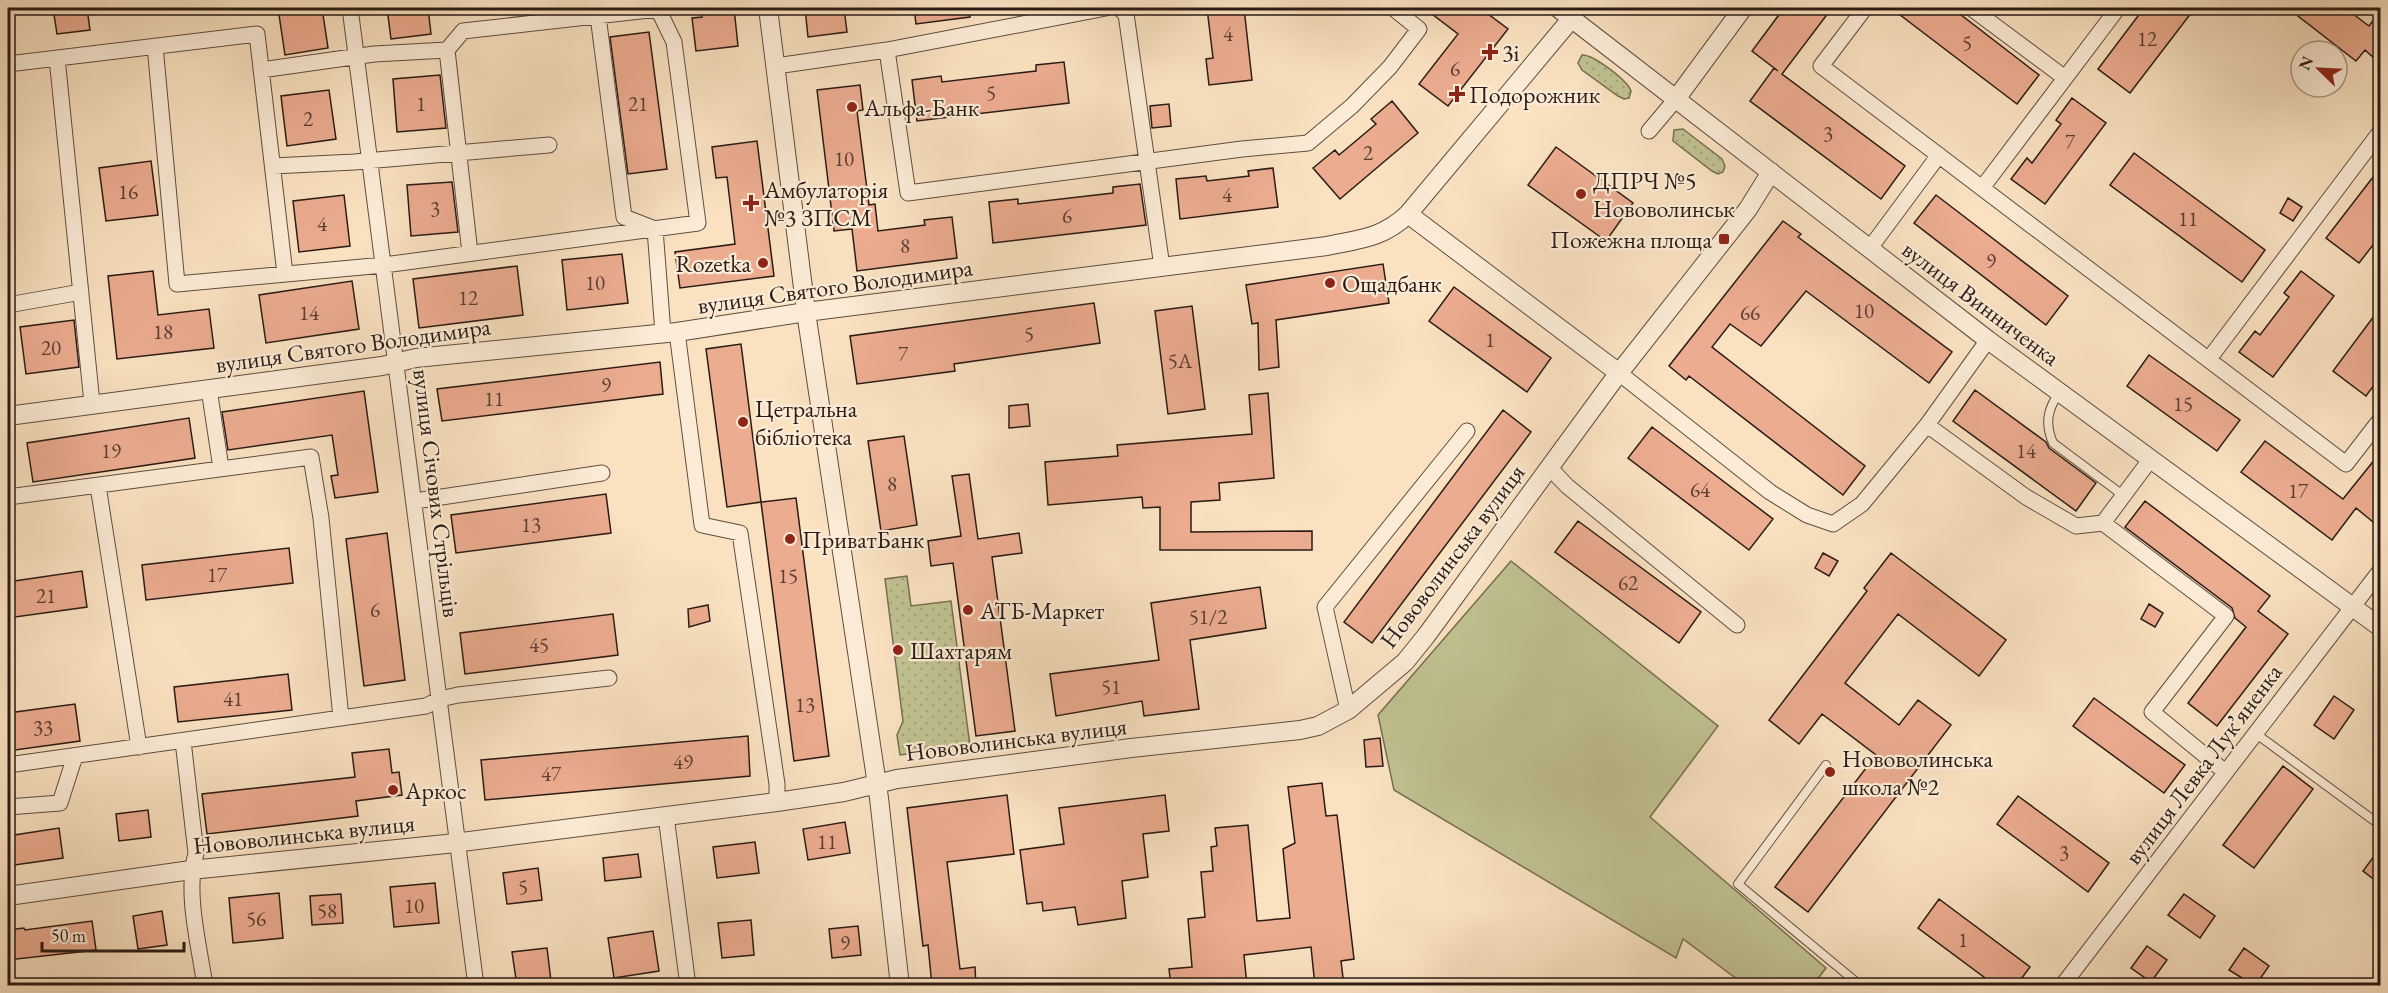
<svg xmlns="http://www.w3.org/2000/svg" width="2388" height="993" font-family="'EB Garamond',serif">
<defs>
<pattern id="green-dots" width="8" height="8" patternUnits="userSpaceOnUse" patternTransform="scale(1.5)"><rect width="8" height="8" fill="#c1c291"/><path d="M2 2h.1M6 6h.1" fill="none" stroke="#a6a67c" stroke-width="1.8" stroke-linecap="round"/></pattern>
</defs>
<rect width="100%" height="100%" fill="#fae2c1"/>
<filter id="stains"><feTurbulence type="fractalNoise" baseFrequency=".00333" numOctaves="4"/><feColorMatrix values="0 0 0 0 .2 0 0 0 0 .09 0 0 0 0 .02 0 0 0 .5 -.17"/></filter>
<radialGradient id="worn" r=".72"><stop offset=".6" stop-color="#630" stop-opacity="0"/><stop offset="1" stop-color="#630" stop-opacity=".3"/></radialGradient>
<path fill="url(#green-dots)" stroke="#766e53" stroke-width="1.5" d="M 1582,55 C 1593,54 1628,81 1631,91 L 1629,98 L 1624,99 L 1618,96 L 1582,70 L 1578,63 Z
M 1683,129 L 1722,159 L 1725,166 L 1723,172 L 1718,174 L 1712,171 L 1673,141 L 1674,130 Z
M 907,576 L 911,606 L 951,601 L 970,746 L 900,755 L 897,735 L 903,721 L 885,579 Z"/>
<path fill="#c1c291" stroke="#766e53" stroke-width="1.5" d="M 1511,561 L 1718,726 L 1650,817 L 1826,968 L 1813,985 L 1745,985 L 1683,939 L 1676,958 L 1394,790 L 1378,715 Z"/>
<path fill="#ecac90" stroke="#2a1b15" stroke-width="1.5" d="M 53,8 L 87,8 L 90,30 L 57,34 Z
M 278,8 L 322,8 L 328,48 L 285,55 Z
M 387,8 L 428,8 L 431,34 L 391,39 Z
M 701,8 L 734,8 L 738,46 L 696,51 L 692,18 L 702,17 Z
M 805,8 L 844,8 L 847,32 L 808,37 Z
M 914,8 L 970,8 L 970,17 L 916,24 Z
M 1207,8 L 1244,8 L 1252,80 L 1209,85 L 1206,59 L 1213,58 Z
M 1424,8 L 1480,8 L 1508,29 L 1448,106 L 1419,84 L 1458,34 Z
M 1784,8 L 1832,8 L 1782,74 L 1905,166 L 1881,199 L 1750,101 L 1774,68 L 1778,71 L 1752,51 Z
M 1891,8 L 1952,8 L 2039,75 L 2017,104 Z
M 2144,8 L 2195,8 L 2130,93 L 2098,69 Z
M 2304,8 L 2345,8 L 2369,26 L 2380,11 L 2380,49 L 2374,58 L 2365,50 L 2356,61 L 2298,16 Z
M 649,32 L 667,169 L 628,174 L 610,37 Z
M 1064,62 L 1069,103 L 917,121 L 912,80 L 941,76 L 942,82 L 1036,71 L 1036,65 Z
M 440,75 L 446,128 L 397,132 L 393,79 Z
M 860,85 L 863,110 L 857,111 L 869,205 L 875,204 L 878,231 L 925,225 L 924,220 L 952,217 L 957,258 L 857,271 L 852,229 L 834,231 L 817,90 Z
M 329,90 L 336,139 L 287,146 L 281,96 Z
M 2072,98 L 2106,123 L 2045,204 L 2011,179 L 2027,158 L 2032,163 L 2061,124 L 2056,120 Z
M 1392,101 L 1418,133 L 1340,199 L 1313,168 L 1335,150 L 1339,155 L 1376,124 L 1371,119 Z
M 1169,104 L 1171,126 L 1152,128 L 1150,106 Z
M 757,141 L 774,276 L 680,288 L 675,252 L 735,244 L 727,177 L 716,178 L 712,147 Z
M 1556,147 L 1633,203 L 1606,241 L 1528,185 Z
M 2134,153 L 2265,250 L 2242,282 L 2110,185 Z
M 151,161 L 158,215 L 106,221 L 99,168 Z
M 1273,168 L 1278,207 L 1180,219 L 1176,179 L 1206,176 L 1207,181 L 1249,176 L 1248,171 Z
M 2380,168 L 2380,236 L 2359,263 L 2326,238 Z
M 452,182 L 458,232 L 411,236 L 407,185 Z
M 1140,184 L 1146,225 L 993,243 L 989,202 L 1018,199 L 1018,204 L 1113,193 L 1113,187 Z
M 344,195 L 350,246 L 299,252 L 293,201 Z
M 1936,195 L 2068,296 L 2046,325 L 1914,223 Z
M 2288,198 L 2302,207 L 2293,221 L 2280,213 Z
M 1783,221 L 1801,234 L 1798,237 L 1952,352 L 1929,383 L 1806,291 L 1761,346 L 1730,324 L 1712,347 L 1865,466 L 1843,495 L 1689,376 L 1686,380 L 1669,366 Z
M 622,254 L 628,303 L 567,310 L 562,260 Z
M 1383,264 L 1389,303 L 1276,320 L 1279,367 L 1259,370 L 1258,323 L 1252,324 L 1246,285 Z
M 517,266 L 523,315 L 419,328 L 413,279 Z
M 153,271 L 158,315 L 209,309 L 214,348 L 117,359 L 108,276 Z
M 2301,271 L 2334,296 L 2273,377 L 2239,352 L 2255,331 L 2260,335 L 2289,297 L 2284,293 Z
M 352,281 L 359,329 L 266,343 L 259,295 Z
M 1454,287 L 1551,358 L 1527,392 L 1429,321 Z
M 1094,303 L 1100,343 L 954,364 L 955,371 L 857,384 L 850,336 Z
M 1192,306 L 1205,409 L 1168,414 L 1155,311 Z
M 2380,308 L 2380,377 L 2366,396 L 2333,371 Z
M 74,320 L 79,367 L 26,374 L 20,327 Z
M 741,344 L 761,502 L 727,507 L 706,349 Z
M 2149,355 L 2240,420 L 2217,451 L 2127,386 Z
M 660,362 L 663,394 L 442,421 L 437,389 Z
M 1975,390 L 2046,442 L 2049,448 L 2096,483 L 2076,511 L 1953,421 Z
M 364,391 L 378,492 L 335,498 L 331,476 L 338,475 L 332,435 L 228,450 L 222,412 Z
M 1268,393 L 1274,478 L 1219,483 L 1220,500 L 1191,502 L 1191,532 L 1312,531 L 1312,550 L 1160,550 L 1160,507 L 1143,508 L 1142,497 L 1048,505 L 1045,462 L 1118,456 L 1117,445 L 1252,434 L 1249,395 Z
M 1028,404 L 1030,426 L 1009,428 L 1009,406 Z
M 1503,410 L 1531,432 L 1372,643 L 1344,622 Z
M 189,418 L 195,458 L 33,482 L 27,443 Z
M 1652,427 L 1773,519 L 1749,550 L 1628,458 Z
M 904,436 L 917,525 L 881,531 L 868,441 Z
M 2265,441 L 2343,499 L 2380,453 L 2380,512 L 2373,522 L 2356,508 L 2332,540 L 2241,472 Z
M 969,474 L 978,539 L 1019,533 L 1022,553 L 992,557 L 1015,731 L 976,736 L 953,563 L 931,566 L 928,541 L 961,536 L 952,476 Z
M 606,494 L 611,533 L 456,553 L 451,515 Z
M 796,498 L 829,756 L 794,761 L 761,502 Z
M 2145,501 L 2270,596 L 2258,611 L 2288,634 L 2217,726 L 2188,703 L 2246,627 L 2235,618 L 2232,608 L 2125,527 Z
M 1578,521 L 1701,612 L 1679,643 L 1555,552 Z
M 387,533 L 405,680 L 364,686 L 346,539 Z
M 289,548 L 293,583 L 146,600 L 142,565 Z
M 1823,553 L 1838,561 L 1829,576 L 1815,568 Z
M 1891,553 L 2006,640 L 1979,676 L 1898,614 L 1845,683 L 1899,725 L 1918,700 L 1951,725 L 1808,912 L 1775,887 L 1876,755 L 1822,714 L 1799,744 L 1769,720 L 1867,591 L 1864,588 Z
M 82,571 L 87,607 L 8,618 L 8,582 Z
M 1260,587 L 1266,628 L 1190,640 L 1199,709 L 1144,716 L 1142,701 L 1056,716 L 1050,674 L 1159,660 L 1151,603 Z
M 2149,604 L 2163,613 L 2155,627 L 2141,619 Z
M 708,605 L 710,621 L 689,627 L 688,609 Z
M 613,614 L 618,655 L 465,674 L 460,633 Z
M 288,674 L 292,710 L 178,722 L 174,687 Z
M 2334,696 L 2354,710 L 2334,739 L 2314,725 Z
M 2094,698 L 2185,765 L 2164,793 L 2073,726 Z
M 75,704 L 80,741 L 8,751 L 8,713 Z
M 748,736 L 750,776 L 485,800 L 481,760 Z
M 1380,738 L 1383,766 L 1366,767 L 1364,740 Z
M 389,749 L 392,773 L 399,772 L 402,795 L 356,801 L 358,816 L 207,834 L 202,794 L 355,777 L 352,753 Z
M 2283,766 L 2313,789 L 2254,868 L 2223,845 Z
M 1322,783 L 1326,816 L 1337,815 L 1354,959 L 1341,961 L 1344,986 L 1315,986 L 1311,947 L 1244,955 L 1247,986 L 1171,986 L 1169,969 L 1192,967 L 1188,919 L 1205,917 L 1201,872 L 1213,871 L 1211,847 L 1217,846 L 1215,828 L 1248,825 L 1257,921 L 1290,918 L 1283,849 L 1295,843 L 1288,787 Z
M 1007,795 L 1014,854 L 947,862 L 960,969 L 975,967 L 976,986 L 932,986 L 928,945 L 923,946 L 907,808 Z
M 1165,795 L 1169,831 L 1143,834 L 1148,877 L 1122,881 L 1126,918 L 1078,925 L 1075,907 L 1043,911 L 1042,902 L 1027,904 L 1020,850 L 1064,844 L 1059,808 Z
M 2018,796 L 2109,863 L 2088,892 L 1997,824 Z
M 148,810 L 151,837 L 119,841 L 116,814 Z
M 845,822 L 850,853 L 808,860 L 803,829 Z
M 59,828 L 63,858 L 8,866 L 8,836 Z
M 755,842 L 759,873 L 717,878 L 713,847 Z
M 2380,848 L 2380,884 L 2363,871 Z
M 638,854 L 641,877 L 605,881 L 603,858 Z
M 538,868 L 542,900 L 507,904 L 503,873 Z
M 435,883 L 439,923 L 394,927 L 390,887 Z
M 279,893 L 283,938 L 233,943 L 229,898 Z
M 341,894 L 343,923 L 312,925 L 310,896 Z
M 2184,894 L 2215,916 L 2200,938 L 2168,915 Z
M 1939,899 L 2030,967 L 2016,986 L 1996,986 L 1918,928 Z
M 162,911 L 167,945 L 138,949 L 133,916 Z
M 751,920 L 754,955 L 722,958 L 718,923 Z
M 92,921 L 96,950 L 8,960 L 8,930 L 24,928 L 25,930 Z
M 858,926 L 861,955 L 832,958 L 829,929 Z
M 653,931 L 659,971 L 614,978 L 608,938 Z
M 2147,946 L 2167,960 L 2151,982 L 2131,968 Z
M 547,948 L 551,981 L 517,986 L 512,952 Z
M 2244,948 L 2269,966 L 2255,986 L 2229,970 Z"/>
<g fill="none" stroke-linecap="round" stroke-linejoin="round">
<defs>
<path id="service" d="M 2059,393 C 2047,410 2045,424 2053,443 L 2124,496
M 2255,733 L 2380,825
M 1826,765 L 1738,884 L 1861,986"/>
<path id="minor" d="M 350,8 L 476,986
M 1119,8 L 1126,14 L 1162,267
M 1865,8 L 1821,66 L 2346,464 L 2380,420
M 1971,8 L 2065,78
M 598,16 L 624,217 L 655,229 L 663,333
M 155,46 L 177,284 L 384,265 L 698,223 L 674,42 L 658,9 L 463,31 L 447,50 L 374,54 L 261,70
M 447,50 L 470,253
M 887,50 L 908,193 L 1242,149 L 1308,143 L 1352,106 L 1390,67 L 1419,29 L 1393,8
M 57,58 L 92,403
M 8,64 L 257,34 L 285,274
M 776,66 L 887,50 L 1106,8
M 1649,131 L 1676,99
M 273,166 L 354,162 L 549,145
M 1982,188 L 2118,8
M 1870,248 L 1939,155
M 8,305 L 81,292
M 677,332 L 702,525 L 740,533 L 777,784 L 777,802
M 2209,359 L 2380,132
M 1619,373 L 1770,492 L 1807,515 L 1833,524 L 1862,504 L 1927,425 L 1988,340
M 209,389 L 221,468
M 1927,425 L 2026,497 L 2076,526 L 2103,523 L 2226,616 L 2152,712 L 2224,771
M 1549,467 L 1567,486 L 1737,625
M 98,486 L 139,747
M 8,497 L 311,457 L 321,518 L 341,718
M 415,501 L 602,473
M 2103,523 L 2150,460
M 1348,710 L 1325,607 L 1467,431
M 183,741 L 196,853 C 185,894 199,944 205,986
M 8,765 L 426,706 L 440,699 L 458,695 L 609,678
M 8,807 L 60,803 L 75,756
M 666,816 L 688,986
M 2062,986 L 2380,571"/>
<path id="tertiary" d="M 768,8 L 806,312 L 879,798 L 900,986
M 1558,8 L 1988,340 L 2380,627
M 1676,99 L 1743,8
M 1408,214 L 1619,373
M 8,416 L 382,366 L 416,358 L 677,332 L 806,312 L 1327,246 C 1360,239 1383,238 1408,214 L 1572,18
M 8,896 L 191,870 L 446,844 L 777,802 L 844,792 L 897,779 L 1131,748 L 1300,730 L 1318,726 L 1348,710 L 1405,662 L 1426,636 L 1612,382 L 1748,209 L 1771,172"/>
</defs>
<use href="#service" stroke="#5e4d40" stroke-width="10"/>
<use href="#minor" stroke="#5e4d40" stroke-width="17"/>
<use href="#tertiary" stroke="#5e4d40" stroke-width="20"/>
<use href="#service" stroke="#fcecd7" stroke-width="8"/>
<use href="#minor" stroke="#fcecd7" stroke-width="15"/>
<use href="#tertiary" stroke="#fcecd7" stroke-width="18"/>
</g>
<g fill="#8f2418" stroke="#fcecd7" stroke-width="2">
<path d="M1487 43h6v6h6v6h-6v6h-6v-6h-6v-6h6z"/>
<path d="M1454 85h6v6h6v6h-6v6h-6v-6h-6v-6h6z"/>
<circle cx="852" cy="107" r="6"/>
<circle cx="1581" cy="194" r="6"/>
<path d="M748 194h6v6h6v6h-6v6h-6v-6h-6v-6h6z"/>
<rect x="1718" y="233" width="12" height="12" rx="3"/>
<circle cx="763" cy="263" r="6"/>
<circle cx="1330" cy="283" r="6"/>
<circle cx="743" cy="422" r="6"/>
<circle cx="790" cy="539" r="6"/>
<circle cx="968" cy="610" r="6"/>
<circle cx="898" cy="650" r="6"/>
<circle cx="1830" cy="772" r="6"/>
<circle cx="393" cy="790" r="6"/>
</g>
<g text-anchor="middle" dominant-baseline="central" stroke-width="4.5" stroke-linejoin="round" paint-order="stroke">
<g font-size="21" fill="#5a3f34">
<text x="1228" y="33">4</text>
<text x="2147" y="38">12</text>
<text x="1967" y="42">5</text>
<text x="1455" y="68">6</text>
<text x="991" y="92">5</text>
<text x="421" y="103">1</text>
<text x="638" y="103">21</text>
<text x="308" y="118">2</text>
<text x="1828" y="133">3</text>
<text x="2070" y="141">7</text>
<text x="1368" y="152">2</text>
<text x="844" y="158">10</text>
<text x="128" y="191">16</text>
<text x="1227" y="194">4</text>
<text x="435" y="208">3</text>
<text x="1067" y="215">6</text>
<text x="2188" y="218">11</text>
<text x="322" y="223">4</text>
<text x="905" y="245">8</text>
<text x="1991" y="260">9</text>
<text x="595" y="282">10</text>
<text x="468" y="297">12</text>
<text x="1864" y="310">10</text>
<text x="309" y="312">14</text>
<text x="1750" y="312">66</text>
<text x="163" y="331">18</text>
<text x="1029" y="333">5</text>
<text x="1490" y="339">1</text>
<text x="51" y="347">20</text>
<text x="903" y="353">7</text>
<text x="1180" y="360">5А</text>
<text x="606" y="384">9</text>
<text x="494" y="398">11</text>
<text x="2183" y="403">15</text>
<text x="111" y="450">19</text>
<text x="2026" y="450">14</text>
<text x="892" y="483">8</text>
<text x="1700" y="489">64</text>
<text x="2298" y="490">17</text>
<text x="531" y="524">13</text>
<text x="217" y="574">17</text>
<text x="788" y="575">15</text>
<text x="1628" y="582">62</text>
<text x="46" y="595">21</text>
<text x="375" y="609">6</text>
<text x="1208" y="616">51/2</text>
<text x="539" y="644">45</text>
<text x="1111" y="686">51</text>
<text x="233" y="698">41</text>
<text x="805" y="704">13</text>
<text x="43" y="727">33</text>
<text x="683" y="761">49</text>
<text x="551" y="773">47</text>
<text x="827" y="841">11</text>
<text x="2064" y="852">3</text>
<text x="523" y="886">5</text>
<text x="414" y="905">10</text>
<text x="327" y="910">58</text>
<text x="256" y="918">56</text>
<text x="1963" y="939">1</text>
<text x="845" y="942">9</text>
</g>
<g font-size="24" fill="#2a1b15" stroke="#fcecd7" text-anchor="start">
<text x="1502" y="52">3і</text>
<text x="1469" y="94">Подорожник</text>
<text x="864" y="107">Альфа-Банк</text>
<text x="1593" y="180">ДПРЧ №5<tspan x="1593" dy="28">Нововолинськ</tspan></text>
<text x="764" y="189">Амбулаторія<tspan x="764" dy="28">№3 ЗПСМ</tspan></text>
<text x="1712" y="239" text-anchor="end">Пожежна площа</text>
<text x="751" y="263" text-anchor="end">Rozetka</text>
<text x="1342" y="283">Ощадбанк</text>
<text x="755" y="408">Цетральна<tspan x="755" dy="28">бібліотека</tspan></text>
<text x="802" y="539">ПриватБанк</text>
<text x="980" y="610">АТБ-Маркет</text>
<text x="910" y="650">Шахтарям</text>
<text x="1842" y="758">Нововолинська<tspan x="1842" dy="28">школа №2</tspan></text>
<text x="405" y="790">Аркос</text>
</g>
<g font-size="24" fill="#2a1b15" stroke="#fcecd7">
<text transform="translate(835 286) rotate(-8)">вулиця Святого Володимира</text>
<text transform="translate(1981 303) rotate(37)">вулиця Винниченка</text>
<text transform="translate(353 345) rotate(-8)">вулиця Святого Володимира</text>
<text transform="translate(437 493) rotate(83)">вулиця Січових Стрільців</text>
<text transform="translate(1452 556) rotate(-53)">Нововолинська вулиця</text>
<text transform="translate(1016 739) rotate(-7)">Нововолинська вулиця</text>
<text transform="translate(2203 764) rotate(-53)">вулиця Левка Лукʼяненка</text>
<text transform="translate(304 834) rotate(-6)">Нововолинська вулиця</text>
</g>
</g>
<rect width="2388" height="993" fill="none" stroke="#fae2c1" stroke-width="30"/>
<rect x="9" y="9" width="2370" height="975" fill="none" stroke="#2a1b15" stroke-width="3"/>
<rect x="15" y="15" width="2358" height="963" fill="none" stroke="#2a1b15" stroke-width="1.5"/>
<g transform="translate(2319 69) rotate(294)"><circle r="28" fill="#fcecd7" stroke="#a89889" stroke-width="1.5"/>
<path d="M0-4.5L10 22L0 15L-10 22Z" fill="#8f2418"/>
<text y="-9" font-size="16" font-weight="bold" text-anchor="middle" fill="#2a1b15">N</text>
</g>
<path d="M42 942v9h142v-9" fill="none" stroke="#2a1b15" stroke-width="3"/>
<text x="51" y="942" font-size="18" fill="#2a1b15" stroke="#fcecd7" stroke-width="4.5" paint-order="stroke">50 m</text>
<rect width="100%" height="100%" filter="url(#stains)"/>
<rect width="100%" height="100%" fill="url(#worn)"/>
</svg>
